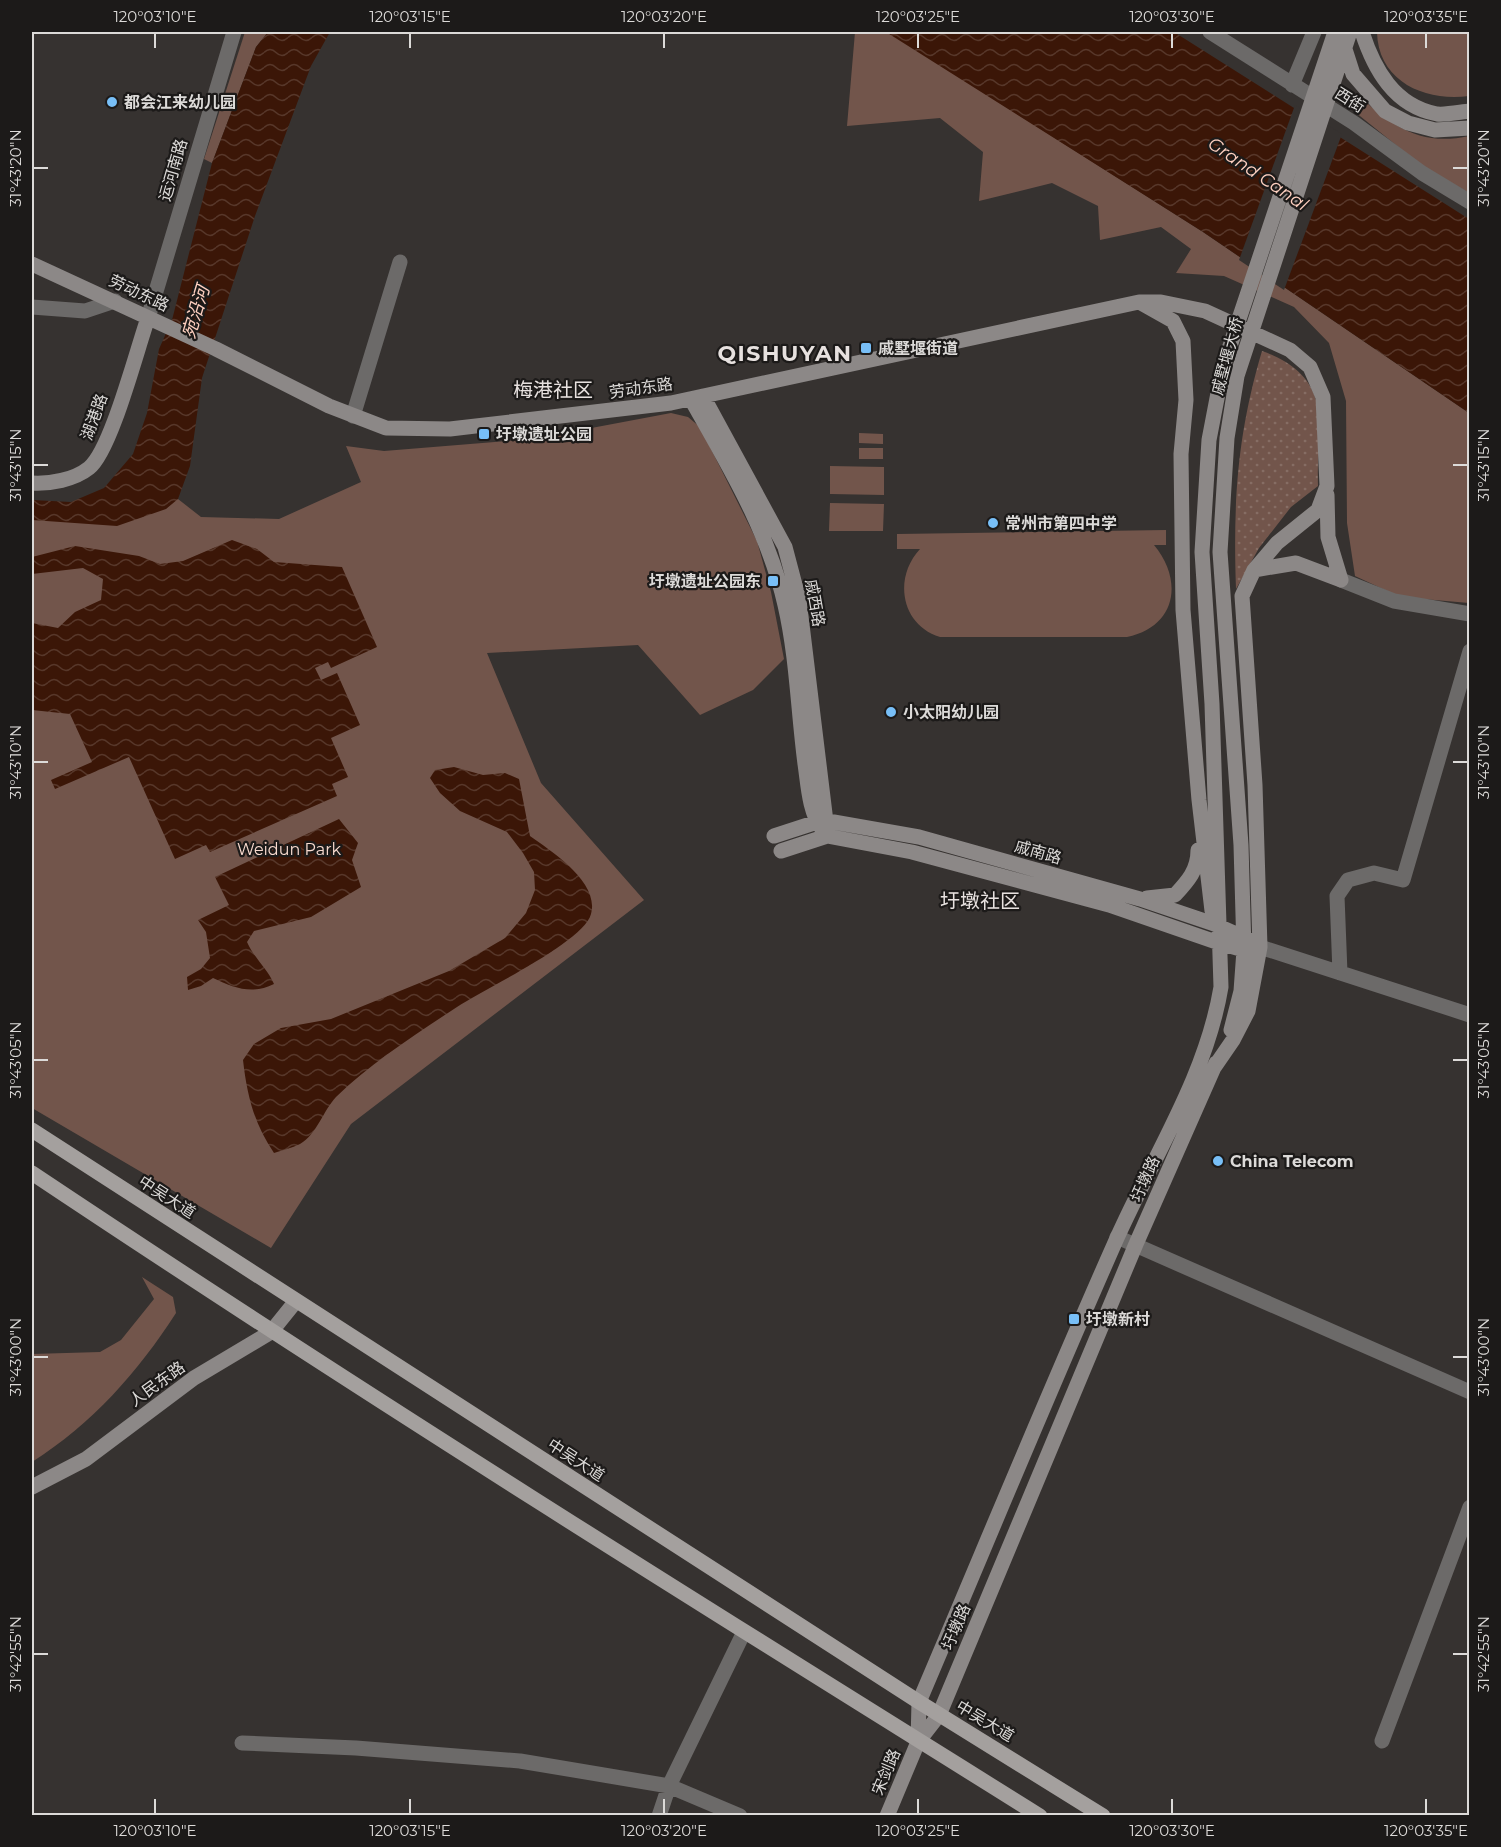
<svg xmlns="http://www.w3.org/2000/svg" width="1501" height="1847" font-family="Montserrat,'Noto Sans SC',sans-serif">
<defs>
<pattern id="grass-dots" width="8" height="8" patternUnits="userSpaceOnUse" patternTransform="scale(1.5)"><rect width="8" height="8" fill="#72554b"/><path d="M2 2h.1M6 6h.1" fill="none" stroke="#866d64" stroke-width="1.8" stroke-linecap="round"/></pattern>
<pattern id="water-waves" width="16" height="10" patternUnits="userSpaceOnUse" patternTransform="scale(1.5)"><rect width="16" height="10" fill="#3b1607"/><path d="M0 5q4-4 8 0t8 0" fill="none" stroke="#57372a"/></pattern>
</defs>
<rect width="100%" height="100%" fill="#363230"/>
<path fill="url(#grass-dots)" d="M 1262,351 C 1285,359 1309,374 1316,400 C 1321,418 1317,465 1318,486 L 1291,507 L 1259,548 L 1236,589 C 1233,503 1237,435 1262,351 Z"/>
<path fill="#72554b" d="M 245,32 L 268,32 L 256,47 L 212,163 L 204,159 Z
M 855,32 L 886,32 L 893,35 L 1203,232 L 1469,413 L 1469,603 L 1400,597 L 1355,576 L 1347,523 L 1346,401 L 1329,343 L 1294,307 L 1224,276 L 1176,273 L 1191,249 L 1161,227 L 1100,240 L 1098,206 L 1052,183 L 979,201 L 983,152 L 940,118 L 847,126 Z
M 1377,32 L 1469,32 L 1469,96 C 1426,102 1378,82 1377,32 Z
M 1356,93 C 1390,125 1420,147 1469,136 L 1469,193 L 1422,166 L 1350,108 Z
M 671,413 L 688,417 L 700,427 L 757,541 L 771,592 L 784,659 L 753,690 L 700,715 L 638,645 L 487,653 L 541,783 L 644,900 L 351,1124 L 271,1248 L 32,1108 L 32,507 L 118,508 L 151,469 L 178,499 L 201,517 L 279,519 L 361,482 L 346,446 L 384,451 L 533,439 Z
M 859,433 L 883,434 L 883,444 L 859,443 Z
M 859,448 L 883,448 L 883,459 L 859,459 Z
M 830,466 L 884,467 L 884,495 L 830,494 Z
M 830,503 L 884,504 L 883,531 L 829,531 Z
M 1166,530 L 1166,545 L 1154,545 C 1184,581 1176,627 1127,637 L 940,637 C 901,625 893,578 920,549 L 897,549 L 897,534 Z
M 142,1277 L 173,1297 L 176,1313 C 138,1372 92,1424 32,1462 L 32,1354 L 100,1352 L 121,1340 L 154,1299 Z"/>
<path fill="url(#water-waves)" d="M 268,32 L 330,32 L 311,66 L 255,216 L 202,378 L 190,466 L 178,499 L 166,509 L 117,526 L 32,520 L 32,500 L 71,502 L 104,488 L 133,454 L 147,413 L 159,349 L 172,320 L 212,163 L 256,47 Z
M 886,32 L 1174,32 L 1469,219 L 1469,413 L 1203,232 Z
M 232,540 L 257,549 L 274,562 L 342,567 L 377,647 L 331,668 L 328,662 L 315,668 L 321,680 L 337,673 L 360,725 L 331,738 L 348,777 L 332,784 L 337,796 L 210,852 L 206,845 L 175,859 L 129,757 L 55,789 L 51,780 L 92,762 L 70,714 L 32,710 L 32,623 L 58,628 L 75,612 L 101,600 L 103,579 L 83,568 L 32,574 L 32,557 L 75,546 L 139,556 L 160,564 L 183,561 Z
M 454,767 L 483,775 L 505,773 L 519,779 L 530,836 C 551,851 600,882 591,914 C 584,942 484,989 457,1007 C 416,1034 371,1063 336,1097 C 323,1111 317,1134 300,1144 C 292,1148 282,1150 274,1153 C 254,1124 247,1095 243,1060 L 254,1044 L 281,1028 L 331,1019 L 449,971 L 505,938 L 526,913 L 535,890 L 534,872 L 523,853 L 507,832 L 460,811 L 440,793 L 430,778 L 435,770 Z
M 339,819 L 358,843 L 352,860 L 361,887 L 311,917 L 254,931 L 247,942 C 254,958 267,968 274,984 C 252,995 234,988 213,978 L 201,986 L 188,990 L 187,977 L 201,969 L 210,958 L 206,932 L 198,920 L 229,905 L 215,877 Z"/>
<path fill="#363230" d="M 1295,105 L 1342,134 L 1284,290 L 1239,260 Z"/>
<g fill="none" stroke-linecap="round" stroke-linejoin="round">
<path stroke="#6c6a69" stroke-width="15" d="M 1210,32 L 1354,123 L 1422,173 L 1470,202
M 1292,85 L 1314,32
M 32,307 L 85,311 L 115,301
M 148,318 L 234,32
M 353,416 L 400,262
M 1341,580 L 1394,601 L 1470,614
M 1260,947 L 1470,1015
M 1340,973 L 1337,896 L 1348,880 L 1374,873 L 1403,880 L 1470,651
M 1117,1237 L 1470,1392
M 1382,1741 L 1470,1507
M 242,1743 L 356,1748 L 520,1761 L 669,1786 L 740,1816
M 659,1816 L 669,1786 L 744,1632"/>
<path stroke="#8c8887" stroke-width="15" d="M 1362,32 C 1374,69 1394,106 1437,114 C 1446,115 1460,112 1470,111
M 1344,46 L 1353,74 L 1385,111 L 1408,123 L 1435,130 L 1470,128
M 32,264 L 216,349 L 329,406 L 386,428 L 450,429 L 671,403 L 1139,302 L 1161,302 L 1205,311 L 1290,350 L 1310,367 L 1323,397 L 1327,486 L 1318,510 L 1277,543 L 1254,570 L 1242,596 L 1255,785 L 1260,947 L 1248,1011 L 1233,1040 L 1211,1072
M 1141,303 L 1173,321 L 1183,341 L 1186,400 L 1181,454 L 1183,610 L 1199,800 L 1212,911
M 703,396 L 785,547 L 799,600 L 827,830
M 691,399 C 728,465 768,530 785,605 C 797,657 798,711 805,764 C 808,784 809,812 822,829
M 32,483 C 50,484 74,480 89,468 C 111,451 137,349 148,318
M 1327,495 L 1328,537 L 1341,580
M 1254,570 L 1296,563 L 1341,580
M 774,836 L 817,822 L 828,821 L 919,837 L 1140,899 L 1214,924 L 1252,941
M 781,851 L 827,836 L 912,852 L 1109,905 L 1219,943 L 1244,950 L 1252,948
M 1147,898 L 1175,895 C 1188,881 1198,870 1198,850
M 1231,1030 L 1241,991 L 1244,950 L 1241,845 L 1220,552 L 1227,438 L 1237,376 L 1350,32
M 32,1487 L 86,1459 L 194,1378 L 271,1332 L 296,1301
M 918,1742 L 919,1702 C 985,1547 1049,1391 1117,1238 C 1154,1155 1206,1077 1221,987 L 1212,704 L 1202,552 L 1209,440 L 1223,367 L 1335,32
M 887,1816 L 918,1742 L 939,1715 L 1136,1244 L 1216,1063"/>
<path stroke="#a4a09e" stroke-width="15" d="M 32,1130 L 919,1702 L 1103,1816
M 32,1173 C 363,1394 701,1605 1040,1816"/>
</g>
<path fill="none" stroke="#dcdad8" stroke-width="2" d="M 155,33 L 155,48M 410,33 L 410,48M 664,33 L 664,48M 918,33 L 918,48M 1172,33 L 1172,48M 1426,33 L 1426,48M 33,168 L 48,168M 1453,168 L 1468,168M 33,465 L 48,465M 1453,465 L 1468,465M 33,762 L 48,762M 1453,762 L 1468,762M 33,1060 L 48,1060M 1453,1060 L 1468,1060M 33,1357 L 48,1357M 1453,1357 L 1468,1357M 33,1654 L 48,1654M 1453,1654 L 1468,1654M 155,1799 L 155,1814M 410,1799 L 410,1814M 664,1799 L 664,1814M 918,1799 L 918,1814M 1172,1799 L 1172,1814M 1426,1799 L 1426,1814"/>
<g fill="#78bff7" stroke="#1c1a19" stroke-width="2">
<circle cx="112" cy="102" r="6"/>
<rect x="860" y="342" width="12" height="12" rx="3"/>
<rect x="478" y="428" width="12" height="12" rx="3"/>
<circle cx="993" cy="523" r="6"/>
<rect x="767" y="575" width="12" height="12" rx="3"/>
<circle cx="891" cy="712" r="6"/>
<circle cx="1218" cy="1161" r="6"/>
<rect x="1068" y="1313" width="12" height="12" rx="3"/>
</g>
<g text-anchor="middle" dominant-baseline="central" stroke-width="4.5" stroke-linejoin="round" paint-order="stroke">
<g font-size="16" fill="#dcdad8" stroke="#1c1a19">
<text transform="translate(1350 100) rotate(32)">西街</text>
<text transform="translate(173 170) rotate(-74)">运河南路</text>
<text transform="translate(139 293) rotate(25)">劳动东路</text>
<text transform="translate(1227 356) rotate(-75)">戚墅堰大桥</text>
<text transform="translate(641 388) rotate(-8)">劳动东路</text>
<text transform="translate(94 417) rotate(-70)">湖港路</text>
<text transform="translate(815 603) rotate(80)">戚西路</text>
<text transform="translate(1038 852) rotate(16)">戚南路</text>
<text transform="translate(1145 1179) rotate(-66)">圩墩路</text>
<text transform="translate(167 1197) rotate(33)">中吴大道</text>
<text transform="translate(157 1384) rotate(-36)">人民东路</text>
<text transform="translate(576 1460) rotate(33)">中吴大道</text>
<text transform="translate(956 1627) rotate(-67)">圩墩路</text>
<text transform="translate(985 1721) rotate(31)">中吴大道</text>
<text transform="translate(886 1772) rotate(-67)">宋剑路</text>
</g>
<g font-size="16" font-weight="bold" fill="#dcdad8" stroke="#1c1a19" text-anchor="start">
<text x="124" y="102">都会江来幼儿园</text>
<text x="878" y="348">戚墅堰街道</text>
<text x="496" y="434">圩墩遗址公园</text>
<text x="1005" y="523">常州市第四中学</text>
<text x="761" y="581" text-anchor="end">圩墩遗址公园东</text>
<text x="903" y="712">小太阳幼儿园</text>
<text x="1230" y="1161">China Telecom</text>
<text x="1086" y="1319">圩墩新村</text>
</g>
<g font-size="16" fill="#f9dbcf" stroke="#1c1a19">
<text x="289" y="849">Weidun Park</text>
</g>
<g font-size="18" font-style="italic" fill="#ffd1c1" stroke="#1c1a19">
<text transform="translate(1258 174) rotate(34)">Grand Canal</text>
<text transform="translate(196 312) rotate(-73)">宛沿河</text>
</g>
<g font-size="20" fill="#e7e1df" stroke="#1c1a19">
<text x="553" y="390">梅港社区</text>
<text x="980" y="901">圩墩社区</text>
</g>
<g font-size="22" font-weight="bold" letter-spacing="1.5" fill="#e7e1df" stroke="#1c1a19">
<text x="785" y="353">QISHUYAN</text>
</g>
</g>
<rect width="1501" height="1847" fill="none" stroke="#1c1a19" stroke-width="66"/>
<rect x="33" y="33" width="1435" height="1781" fill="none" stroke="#dcdad8" stroke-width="2"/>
<g font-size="15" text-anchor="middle" fill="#dcdad8">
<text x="155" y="22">120°03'10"E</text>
<text x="410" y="22">120°03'15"E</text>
<text x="664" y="22">120°03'20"E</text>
<text x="918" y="22">120°03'25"E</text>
<text x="1172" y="22">120°03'30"E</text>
<text x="1426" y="22">120°03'35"E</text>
<text transform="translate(16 168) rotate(-90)" y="5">31°43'20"N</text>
<text transform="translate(1484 168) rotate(-90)" y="5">31°43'20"N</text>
<text transform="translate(16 465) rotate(-90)" y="5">31°43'15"N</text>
<text transform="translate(1484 465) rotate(-90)" y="5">31°43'15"N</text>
<text transform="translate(16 762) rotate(-90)" y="5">31°43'10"N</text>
<text transform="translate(1484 762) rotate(-90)" y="5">31°43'10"N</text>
<text transform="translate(16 1060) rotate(-90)" y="5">31°43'05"N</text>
<text transform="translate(1484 1060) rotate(-90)" y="5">31°43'05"N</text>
<text transform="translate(16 1357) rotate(-90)" y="5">31°43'00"N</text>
<text transform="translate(1484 1357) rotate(-90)" y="5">31°43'00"N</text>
<text transform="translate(16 1654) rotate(-90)" y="5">31°42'55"N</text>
<text transform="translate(1484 1654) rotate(-90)" y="5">31°42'55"N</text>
<text x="155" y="1836">120°03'10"E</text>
<text x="410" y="1836">120°03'15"E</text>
<text x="664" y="1836">120°03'20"E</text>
<text x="918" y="1836">120°03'25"E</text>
<text x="1172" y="1836">120°03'30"E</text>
<text x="1426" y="1836">120°03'35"E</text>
</g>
</svg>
